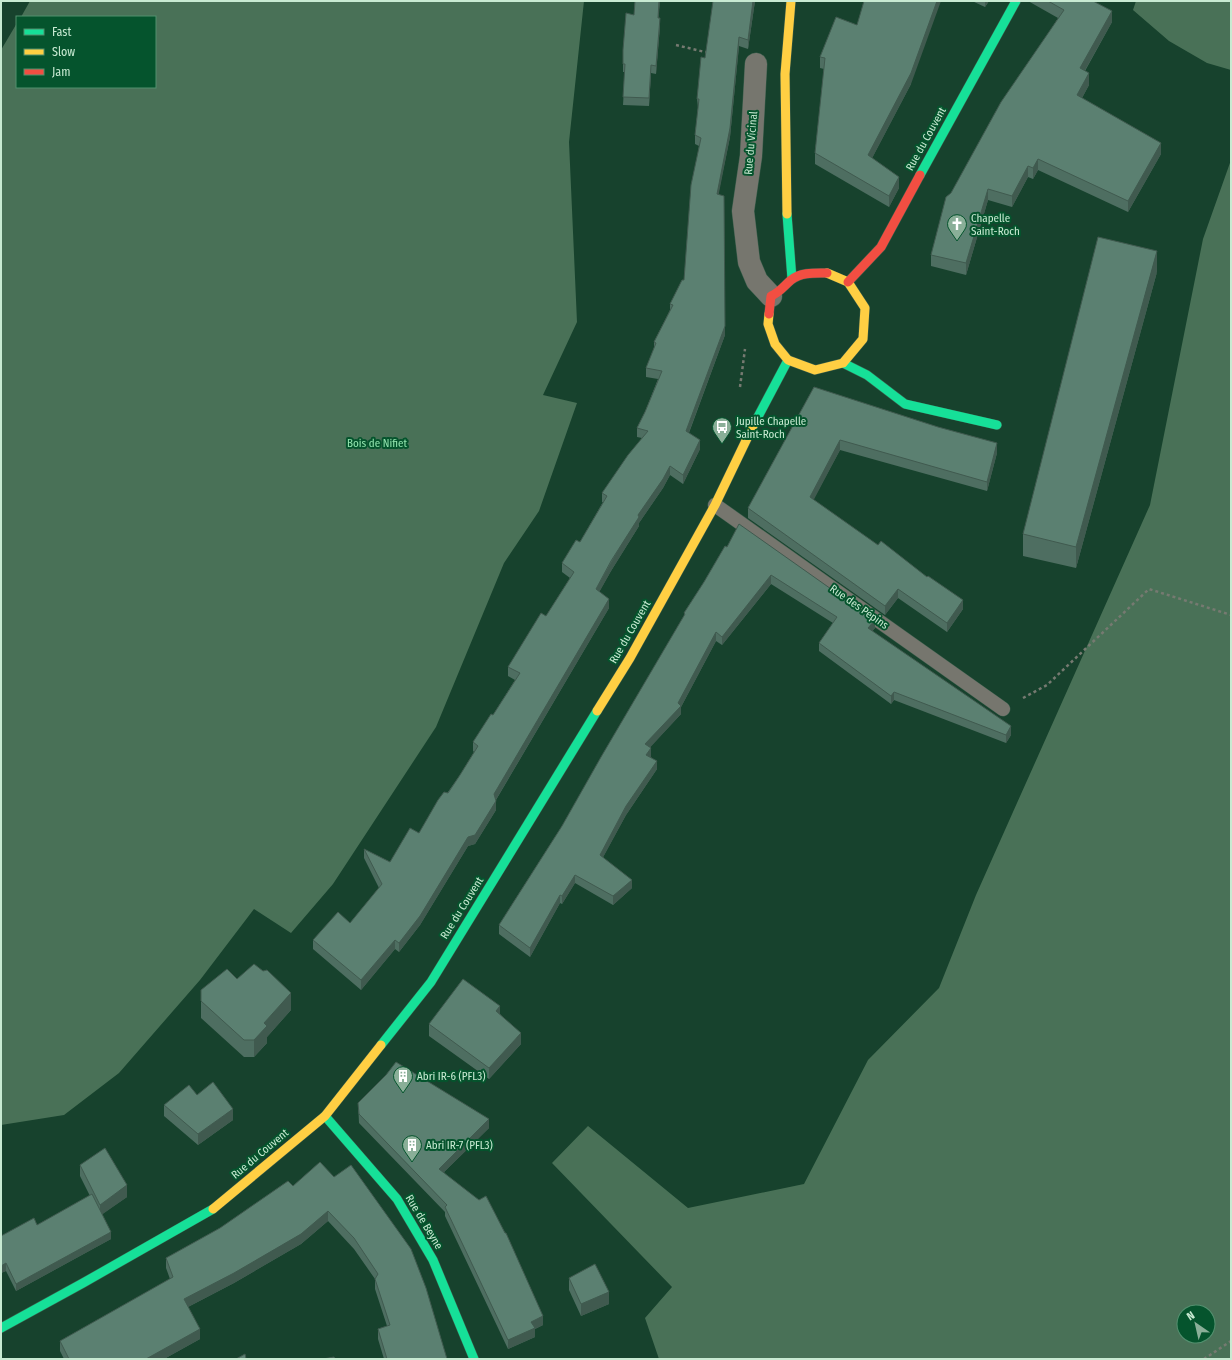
<svg xmlns="http://www.w3.org/2000/svg" width="1232" height="1360" font-family="'Fira Sans Condensed',sans-serif">
<rect width="100%" height="100%" fill="#17422d"/>
<path fill="#497157" fill-rule="evenodd" d="M 30,1 L 584,1 L 569,142 L 577,322 L 543,395 L 577,403 L 539,511 L 504,563 L 436,727 L 333,884 L 291,933 L 254,909 L 200,980 L 119,1073 L 64,1115 L 1,1125 L 1,50 L 17,23 L 17,87 L 155,87 L 155,17 L 21,17 Z
M 1136,1 L 1231,1 L 1231,70 L 1207,63 L 1169,41 L 1133,10 Z
M 1231,160 L 1231,1359 L 659,1359 L 645,1318 L 672,1287 L 552,1163 L 588,1126 L 688,1208 L 804,1184 L 868,1060 L 939,988 L 976,895 L 1150,505 L 1203,239 ZM 1184,1312 L 1208,1312 L 1208,1336 L 1184,1336 Z"/>
<g fill="none" stroke-linecap="round" stroke-linejoin="round">
<defs>
<path id="lane" d="M 715,505 L 1003,709"/>
<path id="street" d="M 756,64 L 751,156 L 743,211 L 749,262 L 757,281 L 771,296"/>
<path id="fast" d="M 920,175 L 1016,1
M 787,214 L 792,279
M 843,363 L 867,375 L 905,404 L 997,425
M 753,426 L 788,360
M 381,1045 L 431,982 L 597,711
M 325,1116 L 397,1199 L 433,1260 L 474,1359
M 1,1328 L 83,1283 L 213,1209"/>
<path id="slow" d="M 787,214 L 785,74 L 791,1
M 769,314 L 768,324 L 775,344 L 788,360 L 815,370 L 843,363 L 863,339 L 865,308 L 848,282 L 827,273
M 597,711 L 630,658 L 715,505 L 753,426
M 213,1209 L 325,1116 L 381,1045"/>
<path id="jam" d="M 848,282 L 881,247 L 920,175
M 769,314 L 771,296 C 779,293 784,286 791,280 C 801,272 815,273 827,273"/>
</defs>
<use href="#lane" stroke="#3a5d4b" stroke-width="15"/>
<use href="#street" stroke="#3a5d4b" stroke-width="23"/>
<use href="#fast" stroke="#3a5d4b" stroke-width="10"/>
<use href="#slow" stroke="#3a5d4b" stroke-width="10"/>
<use href="#jam" stroke="#3a5d4b" stroke-width="10"/>
<path stroke="#767a71" stroke-width="2.5" stroke-dasharray="3 3" stroke-linecap="butt" d="M 676,45 L 709,53
M 740,387 L 745,349
M 1023,698 L 1047,685 L 1149,589 L 1231,615
M 1204,1359 L 1231,1341"/>
<use href="#lane" stroke="#76766e" stroke-width="14"/>
<use href="#street" stroke="#76766e" stroke-width="22"/>
<use href="#fast" stroke="#16e098" stroke-width="9"/>
<use href="#slow" stroke="#ffcf43" stroke-width="9"/>
<use href="#jam" stroke="#f24e42" stroke-width="9"/>
</g>
<path fill="#4e6e61" d="M 635,1 L 660,1 L 658,18 L 660,26 L 656,74 L 651,73 L 649,106 L 623,105 L 625,72 L 623,72 L 623,50 L 634,15 Z
M 755,1 L 748,49 L 739,46 L 730,137 L 718,195 L 725,335 L 689,433 L 700,449 L 683,484 L 670,475 L 663,488 L 639,523 L 639,526 L 611,571 L 599,592 L 609,608 L 496,800 L 496,810 L 488,823 L 475,844 L 468,846 L 420,925 L 399,952 L 395,949 L 361,990 L 313,949 L 313,940 L 350,923 L 379,888 L 364,858 L 364,849 L 390,862 L 419,833 L 460,775 L 474,752 L 473,751 L 473,742 L 493,715 L 515,680 L 508,676 L 508,667 L 546,616 L 570,578 L 562,572 L 562,563 L 580,542 L 603,502 L 602,502 L 602,493 L 642,438 L 637,437 L 637,428 L 645,412 L 658,379 L 646,377 L 646,368 L 654,348 L 654,342 L 670,310 L 670,304 L 684,280 L 699,146 L 695,144 L 695,135 L 698,108 L 697,99 L 705,58 Z
M 972,1 L 989,1 L 985,7 Z
M 1028,1 L 1094,1 L 1112,22 L 1085,71 L 1089,85 L 1082,98 L 1161,154 L 1128,212 L 1038,170 L 1033,179 L 1028,177 L 1012,207 L 988,200 L 966,275 L 931,266 L 931,255 L 951,193 L 1058,18 Z
M 857,25 L 911,84 L 872,158 L 899,188 L 889,207 L 815,164 L 815,153 L 824,69 L 820,68 L 820,57 Z
M 1157,272 L 1076,568 L 1023,556 L 1023,534 Z
M 814,387 L 997,453 L 987,491 L 840,450 L 813,500 L 963,609 L 947,632 L 898,598 L 885,615 L 748,518 L 748,508 Z
M 725,546 L 875,628 L 872,631 L 1011,735 L 1006,743 L 894,700 L 891,704 L 819,651 L 819,643 L 833,623 L 771,584 L 722,645 L 716,641 L 681,707 L 681,714 L 650,747 L 651,757 L 657,769 L 626,815 L 603,857 L 632,888 L 613,905 L 575,883 L 562,904 L 560,903 L 530,957 L 499,934 L 499,925 L 562,826 L 684,616 L 684,613 L 704,582 Z
M 237,979 L 291,1010 L 267,1037 L 267,1043 L 254,1057 L 244,1057 L 201,1018 L 201,990 Z
M 500,1014 L 521,1044 L 489,1079 L 429,1036 L 429,1024 Z
M 197,1095 L 233,1120 L 198,1145 L 164,1116 L 164,1105 Z
M 358,1103 L 489,1128 L 444,1172 L 543,1325 L 535,1329 L 535,1337 L 508,1349 L 445,1216 L 445,1212 L 359,1123 Z
M 320,1162 L 447,1359 L 384,1359 L 378,1339 L 378,1329 L 387,1326 L 375,1289 L 375,1279 L 354,1249 L 328,1221 L 301,1244 L 234,1283 L 188,1307 L 200,1339 L 164,1359 L 64,1359 L 60,1351 L 60,1341 L 170,1279 L 166,1268 L 166,1258 L 220,1228 L 293,1186 Z
M 80,1165 L 127,1197 L 102,1214 L 111,1239 L 16,1291 L 6,1271 L 1,1273 L 1,1236 L 37,1225 L 90,1196 L 80,1176 Z
M 569,1278 L 609,1304 L 581,1316 L 569,1290 Z"/>
<path fill="#405a4f" d="M 659,1 L 660,1 L 658,26 L 658,18 Z
M 753,1 L 755,1 L 748,49 L 748,40 Z
M 937,1 L 941,1 L 911,84 L 868,166 L 868,155 Z
M 985,1 L 989,1 L 985,7 Z
M 1112,11 L 1112,22 L 1080,79 L 1080,68 Z
M 660,18 L 660,26 L 656,74 L 656,66 Z
M 739,37 L 739,46 L 730,137 L 717,203 L 717,194 Z
M 651,65 L 651,73 L 649,106 L 649,98 Z
M 1089,73 L 1089,85 L 1077,107 L 1077,95 Z
M 1161,143 L 1161,154 L 1128,212 L 1128,201 Z
M 1038,159 L 1038,170 L 1033,179 L 1033,168 Z
M 1028,166 L 1028,177 L 1012,207 L 1012,196 Z
M 899,177 L 899,188 L 889,207 L 889,196 Z
M 988,189 L 988,200 L 966,275 L 966,263 Z
M 1157,251 L 1157,272 L 1076,568 L 1076,547 Z
M 725,326 L 725,335 L 686,440 L 686,431 Z
M 700,440 L 700,449 L 683,484 L 683,475 Z
M 840,440 L 840,450 L 810,507 L 810,497 Z
M 997,443 L 997,453 L 987,491 L 987,482 Z
M 670,466 L 670,475 L 663,488 L 639,523 L 639,526 L 611,571 L 596,598 L 596,589 L 638,515 Z
M 771,575 L 771,584 L 722,645 L 722,637 Z
M 898,589 L 898,598 L 885,615 L 885,606 Z
M 609,599 L 609,608 L 494,803 L 494,794 Z
M 963,600 L 963,609 L 947,632 L 947,623 Z
M 875,620 L 875,628 L 868,637 L 868,628 Z
M 716,632 L 716,641 L 681,707 L 681,714 L 645,753 L 645,744 L 678,703 Z
M 894,692 L 894,700 L 891,704 L 891,696 Z
M 1011,726 L 1011,735 L 1006,743 L 1006,735 Z
M 651,748 L 651,757 L 646,763 L 646,755 Z
M 657,761 L 657,769 L 626,815 L 600,863 L 600,855 L 626,806 Z
M 496,801 L 496,810 L 475,844 L 468,846 L 420,925 L 399,952 L 399,943 L 468,837 Z
M 575,875 L 575,883 L 562,904 L 562,896 Z
M 632,880 L 632,888 L 613,905 L 613,896 Z
M 560,895 L 560,903 L 530,957 L 530,948 Z
M 395,940 L 395,949 L 361,990 L 361,980 Z
M 291,993 L 291,1010 L 267,1037 L 267,1043 L 254,1057 L 254,1040 L 264,1023 Z
M 500,1006 L 500,1017 L 496,1011 Z
M 521,1033 L 521,1044 L 489,1079 L 489,1068 Z
M 233,1109 L 233,1120 L 198,1145 L 198,1134 Z
M 489,1119 L 489,1128 L 439,1177 L 439,1169 Z
M 127,1185 L 127,1197 L 100,1216 L 100,1205 Z
M 328,1211 L 328,1221 L 301,1244 L 234,1283 L 184,1309 L 184,1299 Z
M 111,1232 L 111,1239 L 16,1291 L 16,1284 Z
M 6,1263 L 6,1271 L 1,1273 L 1,1266 Z
M 609,1292 L 609,1304 L 581,1316 L 581,1304 Z
M 543,1316 L 543,1325 L 535,1329 L 535,1337 L 508,1349 L 508,1340 L 531,1322 Z
M 200,1329 L 200,1339 L 164,1359 L 146,1359 Z"/>
<path fill="#5b8071" stroke="#405a4f" d="M 635,1 L 659,1 L 658,18 L 660,18 L 656,66 L 651,65 L 649,98 L 623,97 L 625,64 L 623,64 L 623,50 L 626,13 L 634,15 Z
M 713,1 L 753,1 L 748,40 L 739,37 L 730,128 L 717,194 L 724,196 L 725,326 L 686,431 L 700,440 L 683,475 L 670,466 L 663,479 L 638,515 L 639,517 L 611,561 L 596,589 L 609,599 L 494,794 L 496,801 L 488,814 L 475,835 L 468,837 L 420,916 L 399,943 L 395,940 L 361,980 L 313,940 L 338,912 L 350,923 L 382,884 L 364,849 L 390,862 L 410,828 L 419,833 L 438,800 L 444,792 L 448,793 L 460,775 L 478,746 L 473,742 L 491,714 L 493,715 L 520,673 L 508,667 L 541,613 L 546,616 L 574,572 L 562,563 L 576,540 L 580,542 L 607,496 L 602,493 L 628,455 L 648,431 L 637,428 L 645,412 L 662,371 L 646,368 L 656,343 L 654,342 L 673,305 L 670,304 L 682,280 L 684,280 L 691,185 L 701,138 L 695,135 L 699,99 L 697,99 L 701,57 L 705,58 Z
M 864,1 L 937,1 L 911,73 L 868,155 L 899,177 L 889,196 L 815,153 L 825,58 L 820,57 L 836,17 L 857,25 Z
M 1048,1 L 1093,1 L 1112,11 L 1080,68 L 1089,73 L 1077,95 L 1161,143 L 1128,201 L 1038,159 L 1033,168 L 1028,166 L 1012,196 L 988,189 L 966,263 L 931,255 L 946,197 L 951,193 L 1001,102 L 1064,10 Z
M 1098,237 L 1157,251 L 1076,547 L 1023,534 Z
M 814,387 L 938,427 L 997,443 L 987,482 L 840,440 L 810,497 L 878,545 L 881,541 L 927,577 L 928,576 L 963,600 L 947,623 L 898,589 L 885,606 L 748,508 Z
M 739,524 L 875,620 L 868,628 L 1011,726 L 1006,735 L 894,692 L 891,696 L 819,643 L 837,617 L 771,575 L 722,637 L 716,632 L 678,703 L 681,706 L 645,744 L 651,748 L 646,755 L 657,761 L 626,806 L 600,855 L 632,880 L 613,896 L 575,875 L 562,896 L 560,895 L 530,948 L 499,925 L 562,826 L 601,757 L 685,614 L 684,613 L 704,582 L 725,546 L 727,547 Z
M 254,964 L 263,971 L 267,970 L 291,993 L 264,1023 L 267,1026 L 254,1040 L 244,1040 L 201,1001 L 201,990 L 227,969 L 237,979 Z
M 463,979 L 500,1006 L 496,1011 L 521,1033 L 489,1068 L 429,1024 Z
M 396,1062 L 489,1119 L 439,1169 L 479,1200 L 486,1196 L 505,1233 L 506,1233 L 543,1316 L 531,1322 L 535,1328 L 508,1340 L 445,1207 L 447,1205 L 359,1114 L 358,1103 L 386,1075 Z
M 213,1082 L 233,1109 L 198,1134 L 164,1105 L 189,1085 L 197,1095 Z
M 105,1148 L 127,1185 L 100,1205 L 80,1165 Z
M 320,1162 L 334,1177 L 351,1165 L 411,1249 L 426,1288 L 447,1359 L 387,1359 L 378,1329 L 390,1325 L 375,1279 L 378,1274 L 354,1238 L 328,1211 L 301,1234 L 234,1273 L 184,1299 L 200,1329 L 146,1359 L 69,1359 L 60,1341 L 173,1277 L 166,1258 L 220,1228 L 288,1181 L 293,1186 Z
M 92,1194 L 111,1232 L 16,1284 L 6,1263 L 1,1266 L 1,1236 L 34,1218 L 37,1225 Z
M 595,1264 L 609,1292 L 581,1304 L 569,1278 Z
M 245,1354 L 246,1359 L 236,1359 Z
M 334,1357 L 335,1359 L 323,1359 Z"/>
<defs>
<symbol id="church-pin" viewBox="-11 -11 22 30"><path d="M0 17L-7.5 6A9.5 9.5 0 1 1 7.5 6Z" fill="#8aaf98" stroke="#05542d"/><path d="M-1.2-6h2.4v3.5h3.3v2.4h-3.3V6h-2.4V-.1h-3.3v-2.4h3.3Z" fill="#fff"/></symbol>
<symbol id="bus-pin" viewBox="-11 -11 22 30"><path d="M0 17L-7.5 6A9.5 9.5 0 1 1 7.5 6Z" fill="#8aaf98" stroke="#05542d"/><path d="M-5-6H5V4H4V6H2V4H-2V6H-4V4H-5ZM-3.5-4V0h7V-4ZM-3.5 1.2v1.5H-2V1.2ZM2 1.2v1.5H3.5V1.2Z" fill="#fff"/></symbol>
<symbol id="building-pin" viewBox="-11 -11 22 30"><path d="M0 17L-7.5 6A9.5 9.5 0 1 1 7.5 6Z" fill="#8aaf98" stroke="#05542d"/><path d="M-4-6H4V6H1V3H-1V6H-4ZM-2.5-4.3h1.7v1.8h-1.7ZM.8-4.3h1.7v1.8H.8ZM-2.5-1h1.7V.8h-1.7ZM.8-1h1.7V.8H.8Z" fill="#fff"/></symbol>
</defs>
<g fill-rule="evenodd">
<use href="#church-pin" x="946" y="213" width="22" height="30"/>
<use href="#bus-pin" x="711" y="416" width="22" height="30"/>
<use href="#building-pin" x="392" y="1065" width="22" height="30"/>
<use href="#building-pin" x="401" y="1134" width="22" height="30"/>
</g>
<g text-anchor="middle" dominant-baseline="central" stroke-width="4" stroke-linejoin="round" paint-order="stroke">
<g font-size="11" fill="#c8ead2" stroke="#05542d">
<text transform="translate(926 139) rotate(-61)">Rue du Couvent</text>
<text transform="translate(751 143) rotate(-85)">Rue du Vicinal</text>
<text transform="translate(859 607) rotate(35)">Rue des Pépins</text>
<text transform="translate(630 632) rotate(-60)">Rue du Couvent</text>
<text transform="translate(462 908) rotate(-58)">Rue du Couvent</text>
<text transform="translate(260 1154) rotate(-40)">Rue du Couvent</text>
<text transform="translate(424 1222) rotate(59)">Rue de Beyne</text>
</g>
<g font-size="11" fill="#c8ead2" stroke="#05542d" text-anchor="start">
<text x="971" y="218">Chapelle<tspan x="971" dy="13">Saint-Roch</tspan></text>
<text x="736" y="421">Jupille Chapelle<tspan x="736" dy="13">Saint-Roch</tspan></text>
<text x="417" y="1076">Abri IR-6 (PFL3)</text>
<text x="426" y="1145">Abri IR-7 (PFL3)</text>
</g>
<g font-size="11" fill="#92e4ae" stroke="#05542d">
<text x="377" y="443">Bois de Nifiet</text>
</g>
</g>
<rect width="1232" height="1360" fill="none" stroke="#c8ead2" stroke-width="4"/>
<rect x="16" y="16" width="140" height="72" fill="#05542d" stroke="#53906f"/>
<rect x="24" y="29" width="20" height="6" fill="#16e098" stroke="#53906f"/>
<text x="52" y="36" font-size="12" fill="#c8ead2">Fast</text>
<rect x="24" y="49" width="20" height="6" fill="#ffcf43" stroke="#53906f"/>
<text x="52" y="56" font-size="12" fill="#c8ead2">Slow</text>
<rect x="24" y="69" width="20" height="6" fill="#f24e42" stroke="#53906f"/>
<text x="52" y="76" font-size="12" fill="#c8ead2">Jam</text>
<g transform="translate(1196 1324) rotate(326)"><circle r="19" fill="#05542d" stroke="#53906f"/>
<path d="M0-3L7 15L0 10L-7 15Z" fill="#8aaf98"/>
<text y="-6" font-size="11" font-weight="bold" text-anchor="middle" fill="#c8ead2">N</text>
</g>
</svg>
